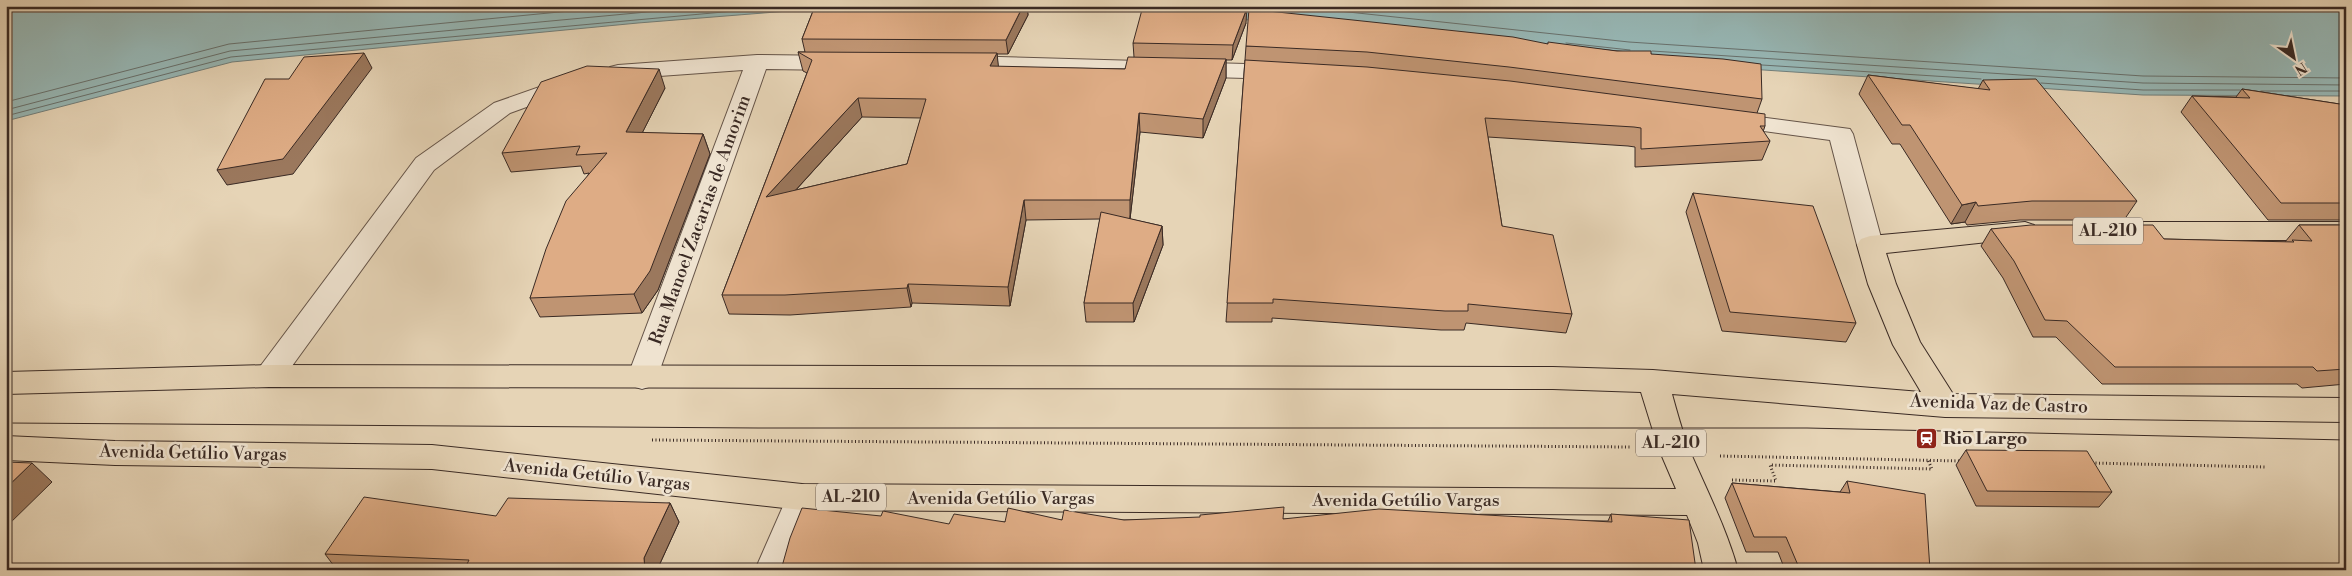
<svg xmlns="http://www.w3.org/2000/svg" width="2352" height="576" font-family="'Libre Bodoni',serif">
<rect width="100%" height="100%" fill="#e6d4b6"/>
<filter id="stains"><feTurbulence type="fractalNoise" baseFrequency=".004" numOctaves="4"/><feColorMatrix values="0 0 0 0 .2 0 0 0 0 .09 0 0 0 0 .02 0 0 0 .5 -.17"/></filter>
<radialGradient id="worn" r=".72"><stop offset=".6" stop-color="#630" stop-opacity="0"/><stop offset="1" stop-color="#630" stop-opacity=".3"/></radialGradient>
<path fill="#97b7b5" stroke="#727f7b" d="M 6,6 L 851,6 L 638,23 L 232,62 L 6,121 Z
M 1095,6 L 2346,6 L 2346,96 L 2143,95 L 1627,61 L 1249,20 Z"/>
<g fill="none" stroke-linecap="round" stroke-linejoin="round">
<path stroke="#68706c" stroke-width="1" d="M 1292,6 L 1629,42 L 2143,76 L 2346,78
M 1566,43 L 1630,50
M 1652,51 L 2143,83 L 2346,85
M 1762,65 L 1981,79
M 2041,83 L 2143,90 L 2240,90
M 2261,91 L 2346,91
M 6,102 L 229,44 L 621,6
M 6,110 L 230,51 L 711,6
M 6,116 L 231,57 L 789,6"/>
<defs>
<path id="minor" d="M 757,55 L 838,56 L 846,58 L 849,63 L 846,68 L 838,70 L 766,69 L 657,378 L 652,386 L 642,389 L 632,386 L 627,378 L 743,70 L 618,79 L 610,77 L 607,72 L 610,67 L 618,65 Z
M 961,56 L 1283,65 L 1291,67 L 1294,72 L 1291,77 L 1283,79 L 961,70 L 953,68 L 950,63 L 953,58 Z
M 568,77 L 576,79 L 580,84 L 576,89 L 510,113 L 434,170 L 279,384 L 269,387 L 259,384 L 254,376 L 259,368 L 416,158 L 494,103 Z
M 1728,113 L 1850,129 L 1853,134 L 1883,245 L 1879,251 L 1870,254 L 1861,251 L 1857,245 L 1830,140 L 1720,125 L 1716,120 L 1720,115 Z
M 802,484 L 813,488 L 818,497 L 789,570 L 755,570 L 791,488 Z"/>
<path id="primary" d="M 2025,222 L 2034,225 L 2038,231 L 2034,237 L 1886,253 L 1896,284 L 1920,342 L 1953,394 L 2346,398 L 2346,422 L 1945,417 L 1672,394 C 1677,412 1682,431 1689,449 C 1706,489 1726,527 1738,570 L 1704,570 L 1698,543 L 1687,515 L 802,510 L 432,469 L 115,465 L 6,460 L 6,436 L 115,441 L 432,445 L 802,484 L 1676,489 L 1658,447 L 1641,392 L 1553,389 L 269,387 L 6,394 L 6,372 L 269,365 L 1553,367 L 1653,370 L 1921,392 L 1893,345 L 1868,284 L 1857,245 L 1861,239 L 1870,236 Z
M 2121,222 L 2346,222 L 2346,240 L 2121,240 L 2112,237 L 2108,231 L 2112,225 Z"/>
</defs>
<use href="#minor" stroke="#655448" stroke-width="2"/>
<use href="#primary" stroke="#3a2a24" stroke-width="2"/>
<path stroke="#3a2a24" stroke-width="3" stroke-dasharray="1 2.5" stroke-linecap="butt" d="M 652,440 L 1631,447
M 1720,456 L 1961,461
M 2092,463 L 2266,467
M 1732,480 L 1776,481 L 1770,465 L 1932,469 L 1928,460"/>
<use href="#minor" fill="#efe3d0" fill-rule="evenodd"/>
<use href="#primary" fill="#e6d4b6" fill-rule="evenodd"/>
<path stroke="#3a2a24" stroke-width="1" d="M 6,423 L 758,428 L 1807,428 L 2346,440"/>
</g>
<path fill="#bf9472" stroke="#3a2a24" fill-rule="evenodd" d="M 815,6 L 1027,6 L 1028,15 L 1008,54 L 997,54 L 998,67 L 1125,69 L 1134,57 L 1133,43 L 1246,23 L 1232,60 L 1226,60 L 1226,78 L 1203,138 L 1140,132 L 1130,219 L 1162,226 L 1163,245 L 1134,322 L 1086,322 L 1084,303 L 1100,219 L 1026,220 L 1010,306 L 912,303 L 911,307 L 790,315 L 729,314 L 722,295 L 807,73 L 803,71 L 798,52 L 805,52 L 802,39 ZM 862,117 L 921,118 L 907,164 L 796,190 Z
M 1547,44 L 1617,51 L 1651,54 L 1762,99 L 1757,113 L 1765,126 L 1763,132 L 1770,141 L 1762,160 L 1635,167 L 1635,147 L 1628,146 L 1488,137 L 1502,226 L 1572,314 L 1566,333 L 1466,323 L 1464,330 L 1441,330 L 1272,318 L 1272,322 L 1226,322 L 1246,46 Z
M 1868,75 L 1978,89 L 1983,80 L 2137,201 L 2124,220 L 2020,220 L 1967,225 L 1965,222 L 1951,224 L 1900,144 L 1892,144 L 1859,94 Z
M 665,88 L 642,133 L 703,134 L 710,154 L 658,290 L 642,313 L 540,317 L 530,298 L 589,173 L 584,174 L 581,166 L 511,172 L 502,153 Z
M 2242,89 L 2346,105 L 2346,220 L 2268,220 L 2181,112 L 2192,96 L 2236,97 Z
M 1693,193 L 1856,323 L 1846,342 L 1722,331 L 1686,212 Z
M 2299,225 L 2346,225 L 2346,384 L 2302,388 L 2297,384 L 2102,384 L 2056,337 L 2033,337 L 2003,278 L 1981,246 L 1991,229 L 2164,239 L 2285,242 Z
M 1966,450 L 2112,492 L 2099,507 L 1976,506 L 1956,465 Z
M 1847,481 L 1930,570 L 1785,570 L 1778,552 L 1746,552 L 1725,498 L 1732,483 L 1840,492 Z
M 670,503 L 679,522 L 657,570 L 337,570 L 325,554 Z
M 1611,514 L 1696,570 L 949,524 L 1062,520 L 1124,520 L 1283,519 L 1608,521 Z"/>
<path fill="#9b785d" stroke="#3a2a24" d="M 1023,6 L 1027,6 L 1028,15 L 1008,54 L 1006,40 Z
M 1247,8 L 1246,23 L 1232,60 L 1233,45 Z
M 364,53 L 372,68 L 293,174 L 227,185 L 217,170 Z
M 997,53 L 999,72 L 990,66 Z
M 1226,59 L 1226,78 L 1203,138 L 1203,119 Z
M 659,69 L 665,88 L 633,151 L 626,132 Z
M 858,98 L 862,117 L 772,216 L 766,197 Z
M 1139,113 L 1140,132 L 1130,219 L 1130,200 Z
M 703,134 L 710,154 L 658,290 L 642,313 L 634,294 Z
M 1024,200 L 1026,220 L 1010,306 L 1008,287 Z
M 1976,202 L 1965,222 L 1951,224 L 1962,205 Z
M 1162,226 L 1163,245 L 1134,322 L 1133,303 Z
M 908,284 L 912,303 L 911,307 L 907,288 Z
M 32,463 L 52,482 L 6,527 L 6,488 Z
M 670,503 L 679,522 L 657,570 L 645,570 L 644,558 Z"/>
<path fill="#deac85" stroke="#3a2a24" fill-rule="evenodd" d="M 815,6 L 1023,6 L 1006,40 L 802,39 Z
M 1143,6 L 1224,6 L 1247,8 L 1233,45 L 1133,43 Z
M 1249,9 L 1513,37 L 1548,44 L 1548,42 L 1617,51 L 1651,51 L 1651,54 L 1723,59 L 1761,64 L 1762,99 L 1509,67 L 1367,52 L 1246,46 Z
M 798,52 L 997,53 L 990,66 L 1125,69 L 1128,57 L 1226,59 L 1203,119 L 1139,113 L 1130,200 L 1024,200 L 1008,287 L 908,284 L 907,288 L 785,295 L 722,295 L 812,60 ZM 858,98 L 926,99 L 907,164 L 766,197 Z
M 364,53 L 283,159 L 217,170 L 265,79 L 289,79 L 304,57 Z
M 1245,60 L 1367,67 L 1510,81 L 1765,114 L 1765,126 L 1760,126 L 1770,141 L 1641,149 L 1641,128 L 1634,127 L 1485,118 L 1502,226 L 1553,235 L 1572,314 L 1468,304 L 1468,311 L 1445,311 L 1273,299 L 1273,303 L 1227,303 Z
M 587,66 L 659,69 L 626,132 L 703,134 L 650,271 L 634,294 L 530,298 L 546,249 L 566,201 L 607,153 L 576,155 L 580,146 L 502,153 L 541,82 Z
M 1868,75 L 1990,90 L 1983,80 L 2036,79 L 2137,201 L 2032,201 L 1978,206 L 1976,202 L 1962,205 L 1910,125 L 1902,125 Z
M 2242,89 L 2346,105 L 2346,203 L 2281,203 L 2192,96 L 2250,98 Z
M 1693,193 L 1813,206 L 1856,323 L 1730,312 Z
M 1101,212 L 1162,226 L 1133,303 L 1084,303 Z
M 2031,225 L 2153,225 L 2164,239 L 2294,242 L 2292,240 L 2312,241 L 2299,225 L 2346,225 L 2346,369 L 2317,371 L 2313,367 L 2115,367 L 2067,321 L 2045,320 L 2014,261 L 1991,229 Z
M 1966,450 L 2087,451 L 2112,492 L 1987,491 Z
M 6,462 L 32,463 L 6,488 Z
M 1847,481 L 1925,494 L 1930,570 L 1800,570 L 1786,537 L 1754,537 L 1732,483 L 1850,493 Z
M 364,497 L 496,516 L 508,498 L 670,503 L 644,558 L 645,570 L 464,570 L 469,560 L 325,554 Z
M 1284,507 L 1283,519 L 1379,509 L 1612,522 L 1611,514 L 1689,520 L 1696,570 L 781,570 L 790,538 L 802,508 L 881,516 L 883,511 L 949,524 L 954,514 L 1005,522 L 1008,508 L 1062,520 L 1064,510 L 1124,520 L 1200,517 L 1200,515 Z"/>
<defs>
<symbol id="station-square" viewBox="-11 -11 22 22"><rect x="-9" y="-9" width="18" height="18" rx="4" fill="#8f2418" stroke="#efe3d0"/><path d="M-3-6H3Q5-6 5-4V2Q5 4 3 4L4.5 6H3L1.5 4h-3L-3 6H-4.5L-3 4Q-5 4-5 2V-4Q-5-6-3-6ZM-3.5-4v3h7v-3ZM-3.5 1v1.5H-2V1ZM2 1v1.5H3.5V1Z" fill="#fff"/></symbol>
</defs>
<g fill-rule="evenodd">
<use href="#station-square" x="1914" y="426" width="25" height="25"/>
</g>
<g text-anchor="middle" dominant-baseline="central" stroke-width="5" stroke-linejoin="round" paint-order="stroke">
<g fill="#efe3d0" stroke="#706258" stroke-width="1">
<rect x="2073" y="217.5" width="70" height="27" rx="4"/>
<rect x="1636" y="429.5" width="70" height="27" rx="4"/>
<rect x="816" y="483.5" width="70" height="27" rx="4"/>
</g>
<g font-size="16" font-weight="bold" fill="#3a2a24">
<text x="2108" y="231">AL-210</text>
<text x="1671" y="443">AL-210</text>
<text x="851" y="497">AL-210</text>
</g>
<g font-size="18" fill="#3a2a24" stroke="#efe3d0">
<text transform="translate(700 220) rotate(-70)">Rua Manoel Zacarias de Amorim</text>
<text transform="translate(1999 404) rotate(2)">Avenida Vaz de Castro</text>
<text transform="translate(193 453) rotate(1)">Avenida Getúlio Vargas</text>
<text transform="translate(597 475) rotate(6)">Avenida Getúlio Vargas</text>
<text x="1001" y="498">Avenida Getúlio Vargas</text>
<text x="1406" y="500">Avenida Getúlio Vargas</text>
</g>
<g font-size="18" font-weight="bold" fill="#3a2a24" stroke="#efe3d0" text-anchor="start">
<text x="1943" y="438">Rio Largo</text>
</g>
</g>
<rect width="2352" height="576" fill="none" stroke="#e6d4b6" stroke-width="25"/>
<rect x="8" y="8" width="2337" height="561" fill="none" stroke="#3a2a24" stroke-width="2.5"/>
<rect x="12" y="12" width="2327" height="551" fill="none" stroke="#3a2a24"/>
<g transform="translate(2294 58) rotate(147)" stroke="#efe3d0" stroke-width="4" paint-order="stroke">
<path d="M0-4L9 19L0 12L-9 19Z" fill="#3a2a24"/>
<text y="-8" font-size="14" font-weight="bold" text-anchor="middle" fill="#3a2a24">N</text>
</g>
<rect width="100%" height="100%" filter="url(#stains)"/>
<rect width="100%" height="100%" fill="url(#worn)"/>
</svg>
